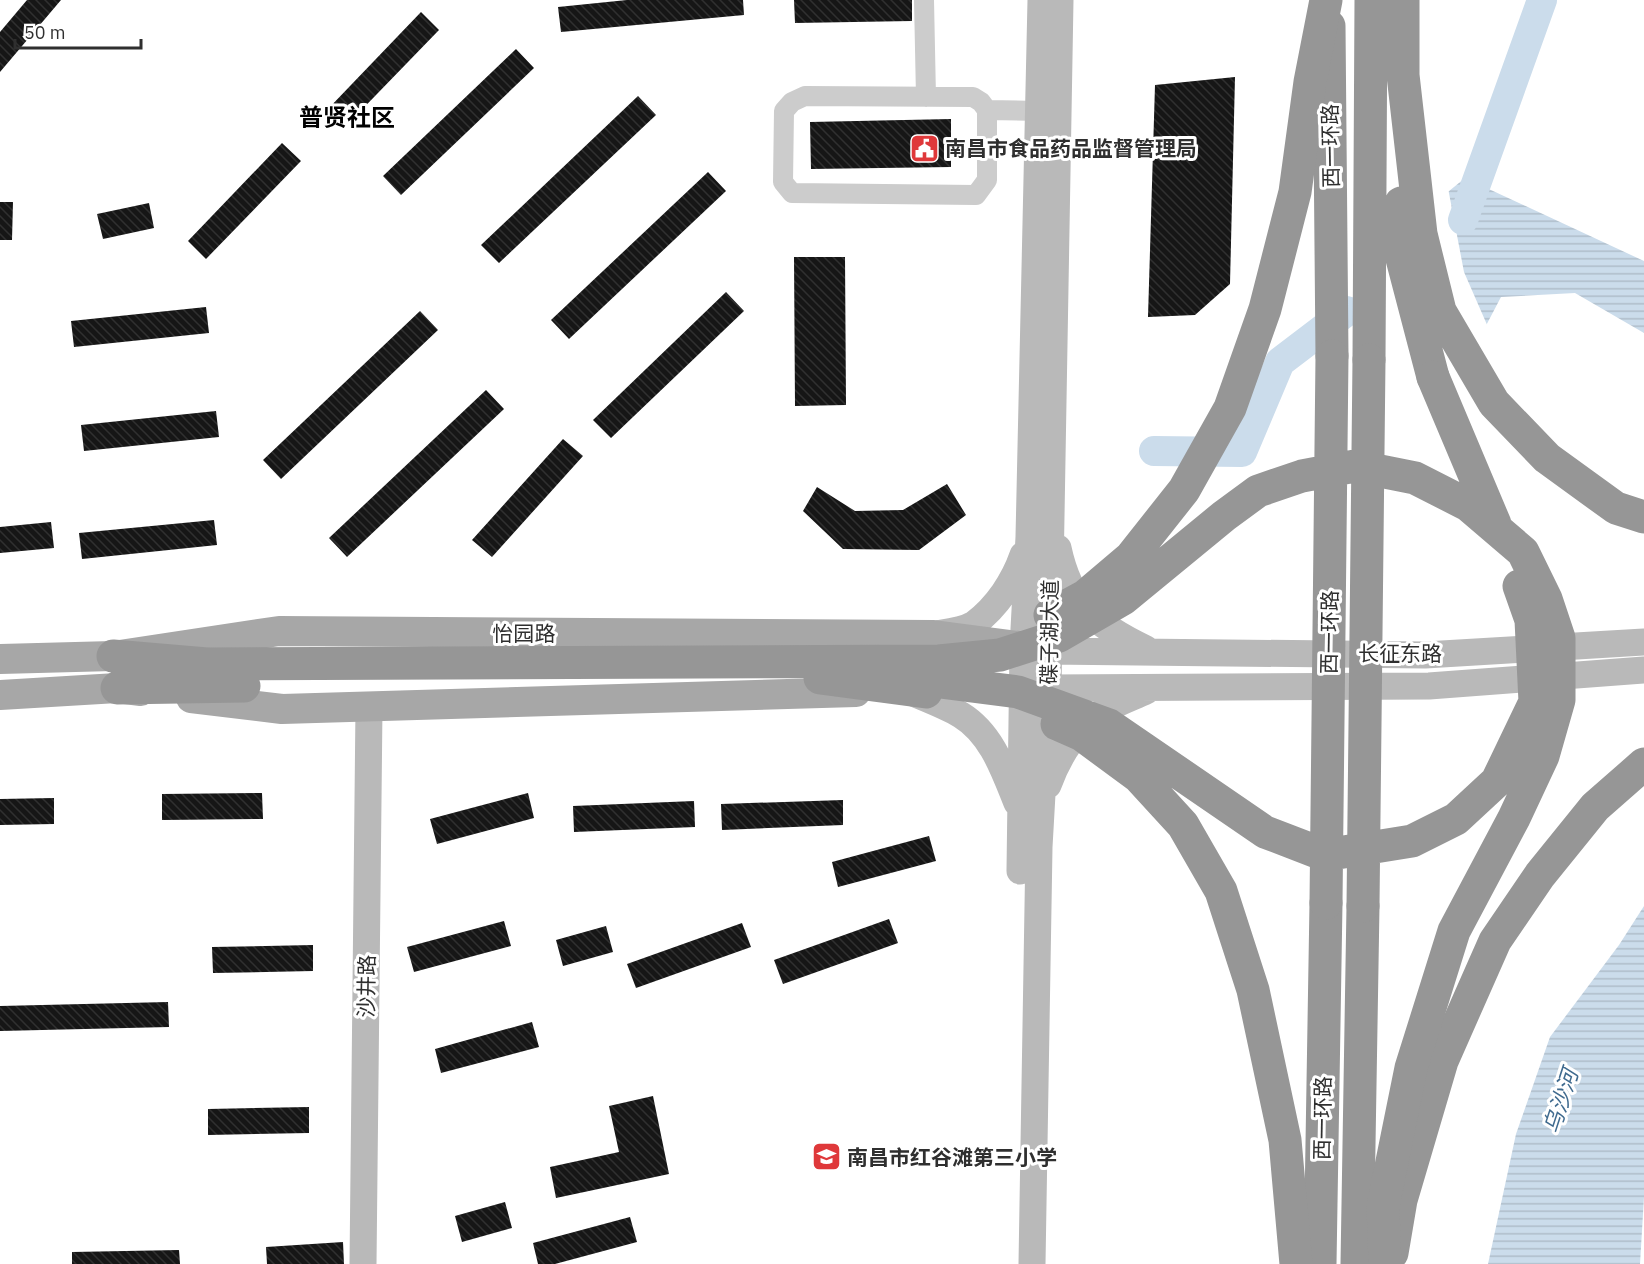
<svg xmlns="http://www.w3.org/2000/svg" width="1644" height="1264" font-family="'IBM Plex Sans','Noto Sans SC',sans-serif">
<defs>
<pattern id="water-rules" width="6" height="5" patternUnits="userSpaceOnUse" patternTransform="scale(1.5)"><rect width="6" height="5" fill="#cbdceb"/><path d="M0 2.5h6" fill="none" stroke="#afbdca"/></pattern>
<pattern id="building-back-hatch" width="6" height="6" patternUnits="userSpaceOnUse" patternTransform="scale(1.5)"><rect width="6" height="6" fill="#161616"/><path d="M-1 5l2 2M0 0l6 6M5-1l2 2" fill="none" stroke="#303030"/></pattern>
</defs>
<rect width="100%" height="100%" fill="#fff"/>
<path fill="url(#water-rules)" d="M 1465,178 L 1644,261 L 1644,333 L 1575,293 L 1501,297 L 1458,379 L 1311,304 Z
M 1644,906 L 1644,1197 L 1640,1264 L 1488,1264 L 1516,1134 L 1550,1037 L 1619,945 Z"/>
<path fill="#fff" d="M 1448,188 L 1464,272 L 1488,327 L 1459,382 L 1308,305 L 1309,302 Z"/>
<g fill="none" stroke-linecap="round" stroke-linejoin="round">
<path stroke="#cbdceb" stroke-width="30" d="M 1463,220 L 1542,0
M 1154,451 L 1242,452 L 1280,362 L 1347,311"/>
</g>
<path fill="url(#building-back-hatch)" d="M 27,0 L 61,0 L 0,72 L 0,32 Z
M 627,0 L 743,0 L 744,15 L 561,32 L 558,7 Z
M 794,0 L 912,0 L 912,21 L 795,23 Z
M 421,12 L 439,30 L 345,127 L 327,110 Z
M 516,49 L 534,68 L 401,195 L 383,176 Z
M 1235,77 L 1230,284 L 1195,315 L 1148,317 L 1155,85 Z
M 638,96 L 656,115 L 499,263 L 481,245 Z
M 951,119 L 951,167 L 811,169 L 810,122 Z
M 282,143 L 301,161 L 206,259 L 188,241 Z
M 708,172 L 726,191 L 569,339 L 551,320 Z
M 0,202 L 13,202 L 12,240 L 0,240 Z
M 149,203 L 154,228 L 103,239 L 97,214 Z
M 794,257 L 845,257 L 846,405 L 795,406 Z
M 726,292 L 744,311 L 611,438 L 593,420 Z
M 206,307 L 209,333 L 74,347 L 71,321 Z
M 420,311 L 438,330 L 281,479 L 263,460 Z
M 486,390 L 504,409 L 347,557 L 329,538 Z
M 216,411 L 219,437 L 84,451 L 81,425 Z
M 563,439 L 583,456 L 492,557 L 472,540 Z
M 947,484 L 966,515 L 919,550 L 843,549 L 803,511 L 817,487 L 855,511 L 903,510 Z
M 214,520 L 217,545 L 82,559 L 79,533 Z
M 51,522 L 54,548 L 0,553 L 0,527 Z
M 262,793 L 263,819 L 162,820 L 162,794 Z
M 528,793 L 534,818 L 437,844 L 430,819 Z
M 54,798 L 54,824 L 0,825 L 0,799 Z
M 843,800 L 843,825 L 722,830 L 721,804 Z
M 694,801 L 695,827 L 574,832 L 573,806 Z
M 929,836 L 936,861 L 838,887 L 832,862 Z
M 889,919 L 898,943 L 783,984 L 774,960 Z
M 504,921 L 511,946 L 414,972 L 407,947 Z
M 742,923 L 751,947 L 636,988 L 627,964 Z
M 606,926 L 613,952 L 563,966 L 556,940 Z
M 313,945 L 313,971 L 213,973 L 212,947 Z
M 168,1002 L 169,1027 L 0,1031 L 0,1006 Z
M 532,1022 L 539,1047 L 441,1073 L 435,1049 Z
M 653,1096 L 669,1174 L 556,1198 L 550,1167 L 619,1152 L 609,1106 Z
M 309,1107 L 309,1133 L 208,1135 L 208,1109 Z
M 505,1202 L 512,1228 L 462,1242 L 455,1216 Z
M 630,1217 L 637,1242 L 555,1264 L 538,1264 L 533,1243 Z
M 343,1242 L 344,1264 L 267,1264 L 266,1247 Z
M 179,1250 L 180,1264 L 72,1264 L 72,1252 Z"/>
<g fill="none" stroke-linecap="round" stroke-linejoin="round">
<path stroke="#ccc" stroke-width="20" d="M 924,0 L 926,97
M 987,110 L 981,102 L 973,97 L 805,96 L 792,102 L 784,111 L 783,182 L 792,193 L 976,195 L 987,180 L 987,110 L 1039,111"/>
<path stroke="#b9b9b9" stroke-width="27" d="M 1058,548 C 1070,605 1096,625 1146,649
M 937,634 C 949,632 964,630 974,624 C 997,607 1014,581 1023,555
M 1048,651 L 1425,655 L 1644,642
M 1048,688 L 1429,686 L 1644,670
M 906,690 C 924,698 944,705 961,715 C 992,734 1004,771 1017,803
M 1048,785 C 1059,755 1078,725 1107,709 C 1119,702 1133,697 1146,691
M 1020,871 L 1023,647 L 1029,537 L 1041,0
M 363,1264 L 369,707
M 1032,1264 L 1039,847 L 1048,688 L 1060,0"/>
<path stroke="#a7a7a7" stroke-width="30" d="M 0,659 L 113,656 L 279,631 L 932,635 L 1018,646
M 0,695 L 117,688 L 141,691
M 191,698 L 282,709 L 856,692"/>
<path stroke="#969696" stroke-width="33" d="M 1403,0 L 1403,75 L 1421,234 L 1440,311 L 1494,403 L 1547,458 L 1616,508 L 1644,517
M 1329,26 L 1332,356
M 1401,203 L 1400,251 L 1433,377
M 1369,360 L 1371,0
M 1392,1253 L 1401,1200 L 1442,1061 L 1495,941 L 1540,875 L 1595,807 L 1644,764
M 1320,1264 L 1326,903
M 1357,1264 L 1363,906"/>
<path stroke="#969696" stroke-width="33" d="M 1433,377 L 1495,524
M 1050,615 L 1085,596 L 1131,557 L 1184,490 L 1230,408 L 1265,309 L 1295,192 L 1310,82 L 1326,0
M 113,656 L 207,664 L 939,661 L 1000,655 L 1059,636 L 1123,599 L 1224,516 L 1258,491 L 1302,476 L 1355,466 L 1415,478 L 1468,505 L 1523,552 L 1546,599 L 1559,638 L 1559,700 L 1543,756 L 1514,818 L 1454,931 L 1411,1068 L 1383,1206 L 1385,1264
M 820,678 L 926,692
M 905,681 L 940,682 L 1018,692 L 1109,725 L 1265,832 L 1325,855 L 1412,841 L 1456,819 L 1497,781 L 1535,702 L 1531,620 L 1519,586
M 117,688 L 244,686
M 1057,724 L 1082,735 L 1139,777 L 1183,825 L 1221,891 L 1253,990 L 1285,1140 L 1296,1264
M 1326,903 L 1332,356
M 1363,906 L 1369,360"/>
</g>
<defs>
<symbol id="civic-square" viewBox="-11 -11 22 22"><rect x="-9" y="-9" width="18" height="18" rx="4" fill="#df383a" stroke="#fff"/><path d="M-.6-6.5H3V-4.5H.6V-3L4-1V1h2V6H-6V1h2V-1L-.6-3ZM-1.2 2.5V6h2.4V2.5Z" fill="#fff"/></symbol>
<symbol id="school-square" viewBox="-11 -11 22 22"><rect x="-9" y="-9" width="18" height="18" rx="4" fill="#df383a" stroke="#fff"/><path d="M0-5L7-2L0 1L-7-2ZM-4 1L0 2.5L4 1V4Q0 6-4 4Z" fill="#fff"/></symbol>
</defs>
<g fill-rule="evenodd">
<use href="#civic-square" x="908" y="132" width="33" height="33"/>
<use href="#school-square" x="810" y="1140" width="33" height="33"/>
</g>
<g text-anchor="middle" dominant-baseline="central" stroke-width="6" stroke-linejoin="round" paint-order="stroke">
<g font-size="21" fill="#2f2f2f" stroke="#fff">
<text transform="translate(1330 146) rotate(-91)">西一环路</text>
<text transform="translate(1049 632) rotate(-89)">碟子湖大道</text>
<text transform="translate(1329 632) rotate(-89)">西一环路</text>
<text x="524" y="633">怡园路</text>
<text x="1400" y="653">长征东路</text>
<text transform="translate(366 986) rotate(-89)">沙井路</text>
<text transform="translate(1322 1118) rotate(-89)">西一环路</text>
</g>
<g font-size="21" font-weight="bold" fill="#2f2f2f" stroke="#fff" text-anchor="start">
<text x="945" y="148">南昌市食品药品监督管理局</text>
<text x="847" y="1157">南昌市红谷滩第三小学</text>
</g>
<g font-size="22" font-style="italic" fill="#406b8f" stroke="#fff">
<text transform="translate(1560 1101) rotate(-72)">乌沙河</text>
</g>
<g font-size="24" font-weight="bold" fill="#000" stroke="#fff">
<text x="347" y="117">普贤社区</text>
</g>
</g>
<path d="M15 39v9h126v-9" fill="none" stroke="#2f2f2f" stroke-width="3"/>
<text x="24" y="39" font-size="18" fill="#2f2f2f" stroke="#ffffff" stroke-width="4.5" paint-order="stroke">50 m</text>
</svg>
